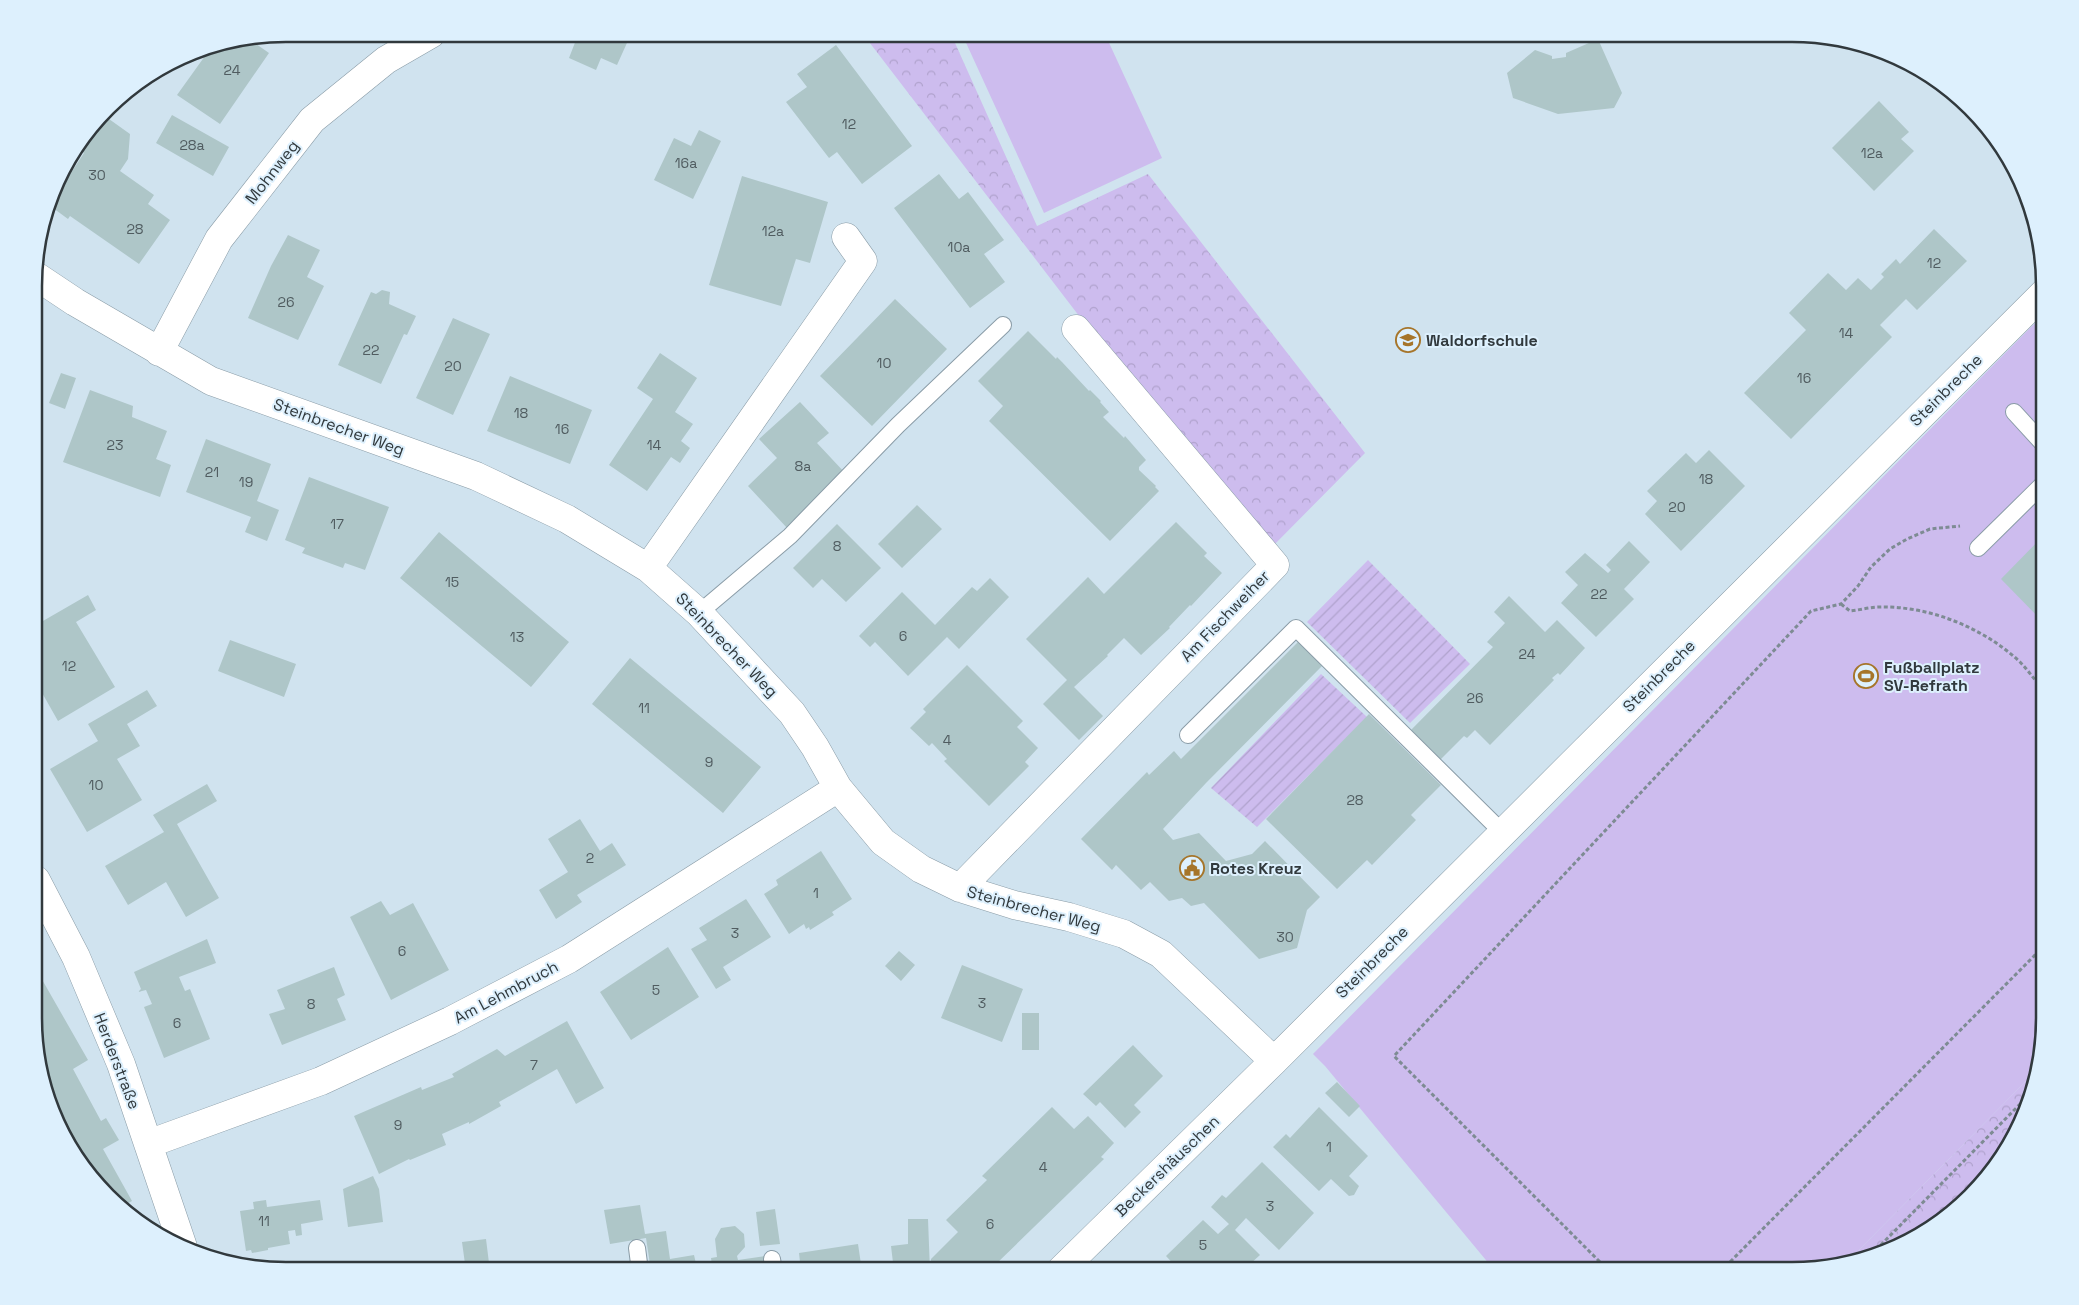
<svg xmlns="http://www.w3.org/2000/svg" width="2079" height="1305" font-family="'Space Grotesk',sans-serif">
<defs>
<pattern id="forest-crowns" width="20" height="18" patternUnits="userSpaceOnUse" patternTransform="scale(1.25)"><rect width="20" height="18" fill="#cdbcee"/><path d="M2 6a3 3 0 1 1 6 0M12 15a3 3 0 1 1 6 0" fill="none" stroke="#b0a2cd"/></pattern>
<pattern id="park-tufts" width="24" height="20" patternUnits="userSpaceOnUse" patternTransform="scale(1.25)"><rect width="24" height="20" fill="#cdbcee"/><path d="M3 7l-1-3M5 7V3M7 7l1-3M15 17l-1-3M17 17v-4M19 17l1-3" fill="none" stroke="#b0a2cd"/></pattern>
<pattern id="garden-furrows" width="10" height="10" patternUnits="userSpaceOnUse" patternTransform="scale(1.25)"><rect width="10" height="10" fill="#cdbcee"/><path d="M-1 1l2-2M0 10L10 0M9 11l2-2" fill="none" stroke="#b0a2cd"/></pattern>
</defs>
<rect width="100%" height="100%" fill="#d0e3ef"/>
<path fill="#cdbcee" d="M 962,34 L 1105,34 L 1162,158 L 1044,213 Z
M 2043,315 L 2045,317 L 2045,1035 L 2038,1069 L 1844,1265 L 1809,1271 L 1495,1271 L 1325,1066 L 1313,1054 Z"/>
<path fill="url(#forest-crowns)" d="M 863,34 L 951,34 L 1037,226 L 1148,174 L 1365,453 L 1263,556 Z
M 2038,1069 L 2032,1099 L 2003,1159 L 1971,1197 L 1919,1238 L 1858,1263 L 1844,1265 Z"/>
<path fill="url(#park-tufts)" d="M 1933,77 L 1971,108 L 1992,134 Z"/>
<path fill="url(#garden-furrows)" d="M 1368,560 L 1470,664 L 1410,723 L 1307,622 Z
M 1321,674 L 1367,717 L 1257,827 L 1211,788 Z"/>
<path fill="#aec6c8" d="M 562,34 L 631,34 L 617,65 L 601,58 L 596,70 L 569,58 L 576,40 Z
M 1598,39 L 1622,93 L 1614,108 L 1558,114 L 1513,98 L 1507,73 L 1535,50 L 1552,56 L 1552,59 L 1566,57 L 1566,53 Z
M 252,41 L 269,53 L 220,124 L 177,95 L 210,49 Z
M 836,45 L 912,146 L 862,184 L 837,152 L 829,158 L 786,102 L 807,87 L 797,74 Z
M 1879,101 L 1909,132 L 1901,139 L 1914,151 L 1874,191 L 1832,148 Z
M 110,109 L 114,112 L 109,119 L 130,134 L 128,159 L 120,171 L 154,195 L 148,204 L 170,220 L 139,264 L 70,216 L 68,219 L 53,208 L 67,179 L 84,153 L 79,150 Z
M 172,115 L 229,147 L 213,176 L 156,143 Z
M 699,130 L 721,141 L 693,199 L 654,180 L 674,138 L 691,146 Z
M 939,174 L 959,199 L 968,192 L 1004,240 L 984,254 L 1005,282 L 970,308 L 894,208 Z
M 742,176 L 828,202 L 810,263 L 796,259 L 781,306 L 709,285 Z
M 1934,229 L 1967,261 L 1917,310 L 1906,299 L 1880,325 L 1892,337 L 1791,439 L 1744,393 L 1806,330 L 1789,313 L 1828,273 L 1846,290 L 1858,278 L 1871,290 L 1884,277 L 1881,274 L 1896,259 L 1900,264 Z
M 288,235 L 320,250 L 307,277 L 324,286 L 298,340 L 248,318 L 271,266 Z
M 382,290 L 390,292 L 389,304 L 416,316 L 407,335 L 404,334 L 381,384 L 338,365 L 371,292 L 376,294 Z
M 895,299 L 947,349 L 872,426 L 820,376 Z
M 453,318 L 490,334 L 453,415 L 416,398 Z
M 1028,331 L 1056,359 L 1057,357 L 1062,362 L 1089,391 L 1090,390 L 1101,401 L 1100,402 L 1109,412 L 1103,417 L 1124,438 L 1125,436 L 1146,460 L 1139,467 L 1139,470 L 1156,486 L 1155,487 L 1159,491 L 1110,541 L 989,421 L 1003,406 L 978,381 Z
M 660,353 L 697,378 L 675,412 L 693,424 L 681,441 L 690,448 L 680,463 L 671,457 L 647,491 L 609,465 L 653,399 L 637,388 Z
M 61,373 L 76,378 L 65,409 L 49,403 Z
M 510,376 L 592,410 L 570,464 L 487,431 Z
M 90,390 L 133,406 L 132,417 L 167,431 L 156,459 L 171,465 L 160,497 L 63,462 Z
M 800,402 L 829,433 L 817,443 L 846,474 L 788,529 L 748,486 L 777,458 L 759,439 Z
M 206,439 L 271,464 L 257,501 L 279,510 L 267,541 L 245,532 L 251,517 L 186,492 Z
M 1709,450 L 1745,486 L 1681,551 L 1645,514 L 1657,501 L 1647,491 L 1686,453 L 1696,463 Z
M 309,477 L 389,507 L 365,570 L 345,563 L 343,568 L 302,553 L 305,548 L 285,540 Z
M 917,505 L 942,529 L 902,568 L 878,544 Z
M 1176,522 L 1207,553 L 1204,556 L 1222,573 L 1191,606 L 1190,605 L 1169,627 L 1170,628 L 1141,655 L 1124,638 L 1107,655 L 1108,656 L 1074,687 L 1103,716 L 1079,740 L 1043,704 L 1067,680 L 1026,639 L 1088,577 L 1104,594 Z
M 837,524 L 881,568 L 846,602 L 822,579 L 813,588 L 793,568 Z
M 439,532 L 569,642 L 531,687 L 400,578 Z
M 2045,534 L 2045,624 L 2001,579 Z
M 1629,541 L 1650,562 L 1624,589 L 1634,599 L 1596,637 L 1561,603 L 1578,585 L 1565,572 L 1585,553 L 1608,573 L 1611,570 L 1606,565 Z
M 990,578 L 1009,597 L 959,649 L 947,637 L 908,676 L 875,642 L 870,647 L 859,636 L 902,592 L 935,625 L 972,587 L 977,591 Z
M 88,595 L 96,610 L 76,622 L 115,687 L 58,721 L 41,691 L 36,694 L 36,645 L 40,642 L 36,636 L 36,625 Z
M 1509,596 L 1545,632 L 1557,620 L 1585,648 L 1560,675 L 1558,673 L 1552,678 L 1554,680 L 1490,745 L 1475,730 L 1467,738 L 1464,736 L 1440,760 L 1411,730 L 1493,647 L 1487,642 L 1505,623 L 1494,612 Z
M 230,640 L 296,664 L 284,697 L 218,671 Z
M 1298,642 L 1322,666 L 1206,783 L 1163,829 L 1173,840 L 1199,833 L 1226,861 L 1252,854 L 1265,841 L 1320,897 L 1307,910 L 1297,948 L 1259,959 L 1204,903 L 1191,906 L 1182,898 L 1169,901 L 1150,882 L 1141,890 L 1116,865 L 1112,870 L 1081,839 L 1147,772 L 1149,775 L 1174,751 L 1181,759 Z
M 630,658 L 761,767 L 723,813 L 592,704 Z
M 967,665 L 1023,721 L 1017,727 L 1038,748 L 1025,762 L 1029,766 L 989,806 L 944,761 L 947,759 L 932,743 L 929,746 L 910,728 L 926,712 L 923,709 Z
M 147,690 L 157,706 L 127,724 L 140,746 L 117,759 L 142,800 L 87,832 L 50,769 L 98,741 L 88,724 Z
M 1369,714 L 1441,785 L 1411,815 L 1416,820 L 1372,865 L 1367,860 L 1337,889 L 1266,819 Z
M 207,784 L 217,801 L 177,824 L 219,898 L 186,917 L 166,882 L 128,905 L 105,866 L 164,832 L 153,815 Z
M 580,819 L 600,851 L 612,843 L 626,865 L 577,895 L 582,902 L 556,919 L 539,890 L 568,872 L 548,839 Z
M 821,851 L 852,899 L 832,912 L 834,915 L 810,930 L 809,927 L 806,929 L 804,924 L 789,934 L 764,894 L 778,885 L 776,880 Z
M 746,899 L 771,937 L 723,967 L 731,980 L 716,989 L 691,949 L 707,940 L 699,928 Z
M 381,901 L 390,915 L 413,903 L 449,970 L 391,1000 L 350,917 Z
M 207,939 L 216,963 L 179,977 L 185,991 L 190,989 L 210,1039 L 164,1058 L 144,1007 L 152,1004 L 146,990 L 138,992 L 141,989 L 134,972 Z
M 668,947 L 699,997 L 631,1040 L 600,992 Z
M 899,951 L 915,965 L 901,981 L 885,966 Z
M 962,965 L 1023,989 L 1002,1042 L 941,1018 Z
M 334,967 L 345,995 L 337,999 L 346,1020 L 282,1045 L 269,1014 L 285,1009 L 277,990 Z
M 36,969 L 88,1060 L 73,1069 L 101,1121 L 106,1118 L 119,1140 L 103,1149 L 132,1201 L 125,1205 L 131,1216 L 108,1197 L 68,1145 L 66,1141 L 73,1137 L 53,1103 L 38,1058 L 45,1055 L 36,1039 Z
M 1022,1013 L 1039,1013 L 1039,1050 L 1022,1050 Z
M 567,1021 L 604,1088 L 576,1104 L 557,1069 L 499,1102 L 501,1106 L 469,1124 L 469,1122 L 442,1134 L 446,1145 L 410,1160 L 409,1159 L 379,1174 L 354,1116 L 421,1087 L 422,1090 L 454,1077 L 452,1074 L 497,1049 L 505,1056 Z
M 1133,1045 L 1163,1076 L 1134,1105 L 1141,1112 L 1125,1128 L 1100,1102 L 1096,1106 L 1083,1094 Z
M 1337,1082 L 1360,1106 L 1349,1117 L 1325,1093 Z
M 1052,1107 L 1074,1129 L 1088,1116 L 1114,1143 L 1101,1157 L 1104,1159 L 995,1265 L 991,1261 L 981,1271 L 977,1266 L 972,1271 L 931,1271 L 931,1259 L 958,1232 L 946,1220 L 987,1180 L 982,1176 Z
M 1319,1107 L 1368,1156 L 1349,1176 L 1359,1186 L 1354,1195 L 1349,1196 L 1331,1179 L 1319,1191 L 1273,1147 L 1286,1134 L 1290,1138 Z
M 1262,1162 L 1314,1213 L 1279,1250 L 1246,1218 L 1235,1230 L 1260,1255 L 1249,1265 L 1254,1271 L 1180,1271 L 1166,1256 L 1203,1220 L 1218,1234 L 1229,1224 L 1211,1207 L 1222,1195 L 1226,1198 Z
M 373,1176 L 379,1189 L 383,1222 L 348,1227 L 343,1189 Z
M 266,1200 L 267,1207 L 320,1200 L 323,1220 L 301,1224 L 302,1235 L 296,1236 L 295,1230 L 288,1231 L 290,1244 L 268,1248 L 268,1250 L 252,1253 L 251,1250 L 246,1251 L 240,1211 L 254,1209 L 253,1202 Z
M 640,1205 L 645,1234 L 666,1231 L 670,1259 L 694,1255 L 697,1268 L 712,1265 L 711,1258 L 717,1257 L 715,1239 L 721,1228 L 735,1226 L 744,1234 L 745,1247 L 737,1256 L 738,1260 L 765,1256 L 767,1271 L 651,1271 L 646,1238 L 610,1244 L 604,1210 Z
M 775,1209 L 780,1244 L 760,1246 L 756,1212 Z
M 908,1219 L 928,1219 L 930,1271 L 894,1271 L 891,1246 L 908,1244 Z
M 486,1239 L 490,1271 L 466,1271 L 462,1242 Z
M 858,1244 L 862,1271 L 801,1271 L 799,1253 Z"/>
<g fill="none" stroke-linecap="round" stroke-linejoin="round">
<defs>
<path id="service" d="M 2014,412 L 2045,446
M 1978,548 L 2045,482
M 699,613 L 790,536 L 898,425 L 1003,325
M 1188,735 L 1296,628 L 1502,832
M 637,1248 L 640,1271
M 772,1259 L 774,1271"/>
<path id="minor" d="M 36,276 L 75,302 L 211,381 L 476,476 L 567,519 L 648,568 L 699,613 L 792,713 L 815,747 L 838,788 L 883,842 L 921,869 L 960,888 L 1014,905 L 1069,917 L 1124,934 L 1161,954 L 1274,1061
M 159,352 L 219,239 L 312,120 L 386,60 L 431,34
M 648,568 L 863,261 L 846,237
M 36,880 L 76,957 L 121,1064 L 183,1247
M 960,888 L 1275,565 L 1076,329
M 148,1144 L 321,1081 L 450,1021 L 569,959 L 838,788
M 1060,1271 L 1274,1061 L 2045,292"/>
</defs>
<use href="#service" stroke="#8a9ca7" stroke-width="18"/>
<use href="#minor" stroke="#8a9ca7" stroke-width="29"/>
<path stroke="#7e8b93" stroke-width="3" stroke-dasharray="4 2.5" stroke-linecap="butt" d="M 1841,604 L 1850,611 C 1860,610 1870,607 1880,607 C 1930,606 1984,628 2020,662 C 2029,671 2036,682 2045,692
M 1867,1259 L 2034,1090
M 1609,1271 L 1394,1056 L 1811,611 L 1841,604 L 1858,586 L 1871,567 L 1890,549 L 1907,539 L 1930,529 L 1960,526
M 1721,1271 L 2045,945"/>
<use href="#service" stroke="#fff" stroke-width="16"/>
<use href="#minor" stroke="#fff" stroke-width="28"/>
</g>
<defs>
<symbol id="school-ring" viewBox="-11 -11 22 22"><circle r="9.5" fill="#ddf0fd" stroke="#a6752a" stroke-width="1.5"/><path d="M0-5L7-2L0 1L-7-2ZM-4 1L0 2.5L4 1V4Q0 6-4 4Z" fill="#a6752a"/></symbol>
<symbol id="stadium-ring" viewBox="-11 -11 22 22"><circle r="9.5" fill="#ddf0fd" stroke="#a6752a" stroke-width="1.5"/><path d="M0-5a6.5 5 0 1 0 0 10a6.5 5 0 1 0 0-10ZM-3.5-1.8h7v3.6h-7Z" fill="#a6752a"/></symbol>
<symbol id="civic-ring" viewBox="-11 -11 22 22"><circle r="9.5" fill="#ddf0fd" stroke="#a6752a" stroke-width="1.5"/><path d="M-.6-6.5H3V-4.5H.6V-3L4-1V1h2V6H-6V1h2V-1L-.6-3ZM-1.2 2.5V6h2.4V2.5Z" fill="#a6752a"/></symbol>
</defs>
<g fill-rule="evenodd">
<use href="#school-ring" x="1394" y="326" width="28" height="28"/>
<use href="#stadium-ring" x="1852" y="662" width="28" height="28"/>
<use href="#civic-ring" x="1178" y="854" width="28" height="28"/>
</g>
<g text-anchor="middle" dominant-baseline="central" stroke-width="4" stroke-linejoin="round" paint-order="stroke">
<g font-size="14" fill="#505c60">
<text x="232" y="70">24</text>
<text x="849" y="124">12</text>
<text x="192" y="145">28a</text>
<text x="1872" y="153">12a</text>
<text x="686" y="163">16a</text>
<text x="97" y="175">30</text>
<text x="135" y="229">28</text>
<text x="773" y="231">12a</text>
<text x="959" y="247">10a</text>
<text x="1934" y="263">12</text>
<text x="286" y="302">26</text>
<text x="1846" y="333">14</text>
<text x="371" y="350">22</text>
<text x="884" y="363">10</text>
<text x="453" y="366">20</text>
<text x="1804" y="378">16</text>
<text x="521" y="413">18</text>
<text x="562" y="429">16</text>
<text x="115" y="445">23</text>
<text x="654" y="445">14</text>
<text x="803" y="466">8a</text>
<text x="212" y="472">21</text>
<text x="1706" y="479">18</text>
<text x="246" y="482">19</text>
<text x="1677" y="507">20</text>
<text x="337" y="524">17</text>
<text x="837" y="546">8</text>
<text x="452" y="582">15</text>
<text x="1599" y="594">22</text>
<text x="903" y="636">6</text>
<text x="517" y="637">13</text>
<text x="1527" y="654">24</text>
<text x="69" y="666">12</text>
<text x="1475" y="698">26</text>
<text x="644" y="708">11</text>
<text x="947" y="740">4</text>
<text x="709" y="762">9</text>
<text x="96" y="785">10</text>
<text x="1355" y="800">28</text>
<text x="590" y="858">2</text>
<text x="816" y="893">1</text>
<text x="735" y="933">3</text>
<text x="1285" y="937">30</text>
<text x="402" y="951">6</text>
<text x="656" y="990">5</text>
<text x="982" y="1003">3</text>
<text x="311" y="1004">8</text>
<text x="177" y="1023">6</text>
<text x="534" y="1065">7</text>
<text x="398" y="1125">9</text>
<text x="1329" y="1147">1</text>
<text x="1043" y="1167">4</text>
<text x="1270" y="1206">3</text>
<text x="264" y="1221">11</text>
<text x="990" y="1224">6</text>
<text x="1203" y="1245">5</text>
</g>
<g font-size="16" fill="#31393d" stroke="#ddf0fd">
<text transform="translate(272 172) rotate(-52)">Mohnweg</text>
<text transform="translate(1946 390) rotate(-45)">Steinbreche</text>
<text transform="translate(339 427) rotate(20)">Steinbrecher Weg</text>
<text transform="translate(1225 616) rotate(-46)">Am Fischweiher</text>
<text transform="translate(727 645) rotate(46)">Steinbrecher Weg</text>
<text transform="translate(1659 676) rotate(-45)">Steinbreche</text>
<text transform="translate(1034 909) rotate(15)">Steinbrecher Weg</text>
<text transform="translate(1372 962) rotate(-45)">Steinbreche</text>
<text transform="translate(506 992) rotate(-28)">Am Lehmbruch</text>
<text transform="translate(117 1061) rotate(69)">Herderstraße</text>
<text transform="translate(1167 1166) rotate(-44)">Beckershäuschen</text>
</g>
<g font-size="16" font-weight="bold" fill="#31393d" stroke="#ddf0fd" text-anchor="start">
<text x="1426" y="340">Waldorfschule</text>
<text x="1884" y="667">Fußballplatz<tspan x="1884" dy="18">SV-Refrath</tspan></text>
<text x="1210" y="868">Rotes Kreuz</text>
</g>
</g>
<path d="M0 0H2079V1305H0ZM286 42H1792A244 244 0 0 1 2036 286V1018A244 244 0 0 1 1792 1262H286A244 244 0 0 1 42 1018V286A244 244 0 0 1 286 42Z" fill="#ddf0fd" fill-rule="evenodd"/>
<path fill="none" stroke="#31393d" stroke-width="2.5" d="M286 42H1792A244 244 0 0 1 2036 286V1018A244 244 0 0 1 1792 1262H286A244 244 0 0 1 42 1018V286A244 244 0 0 1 286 42Z"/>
</svg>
